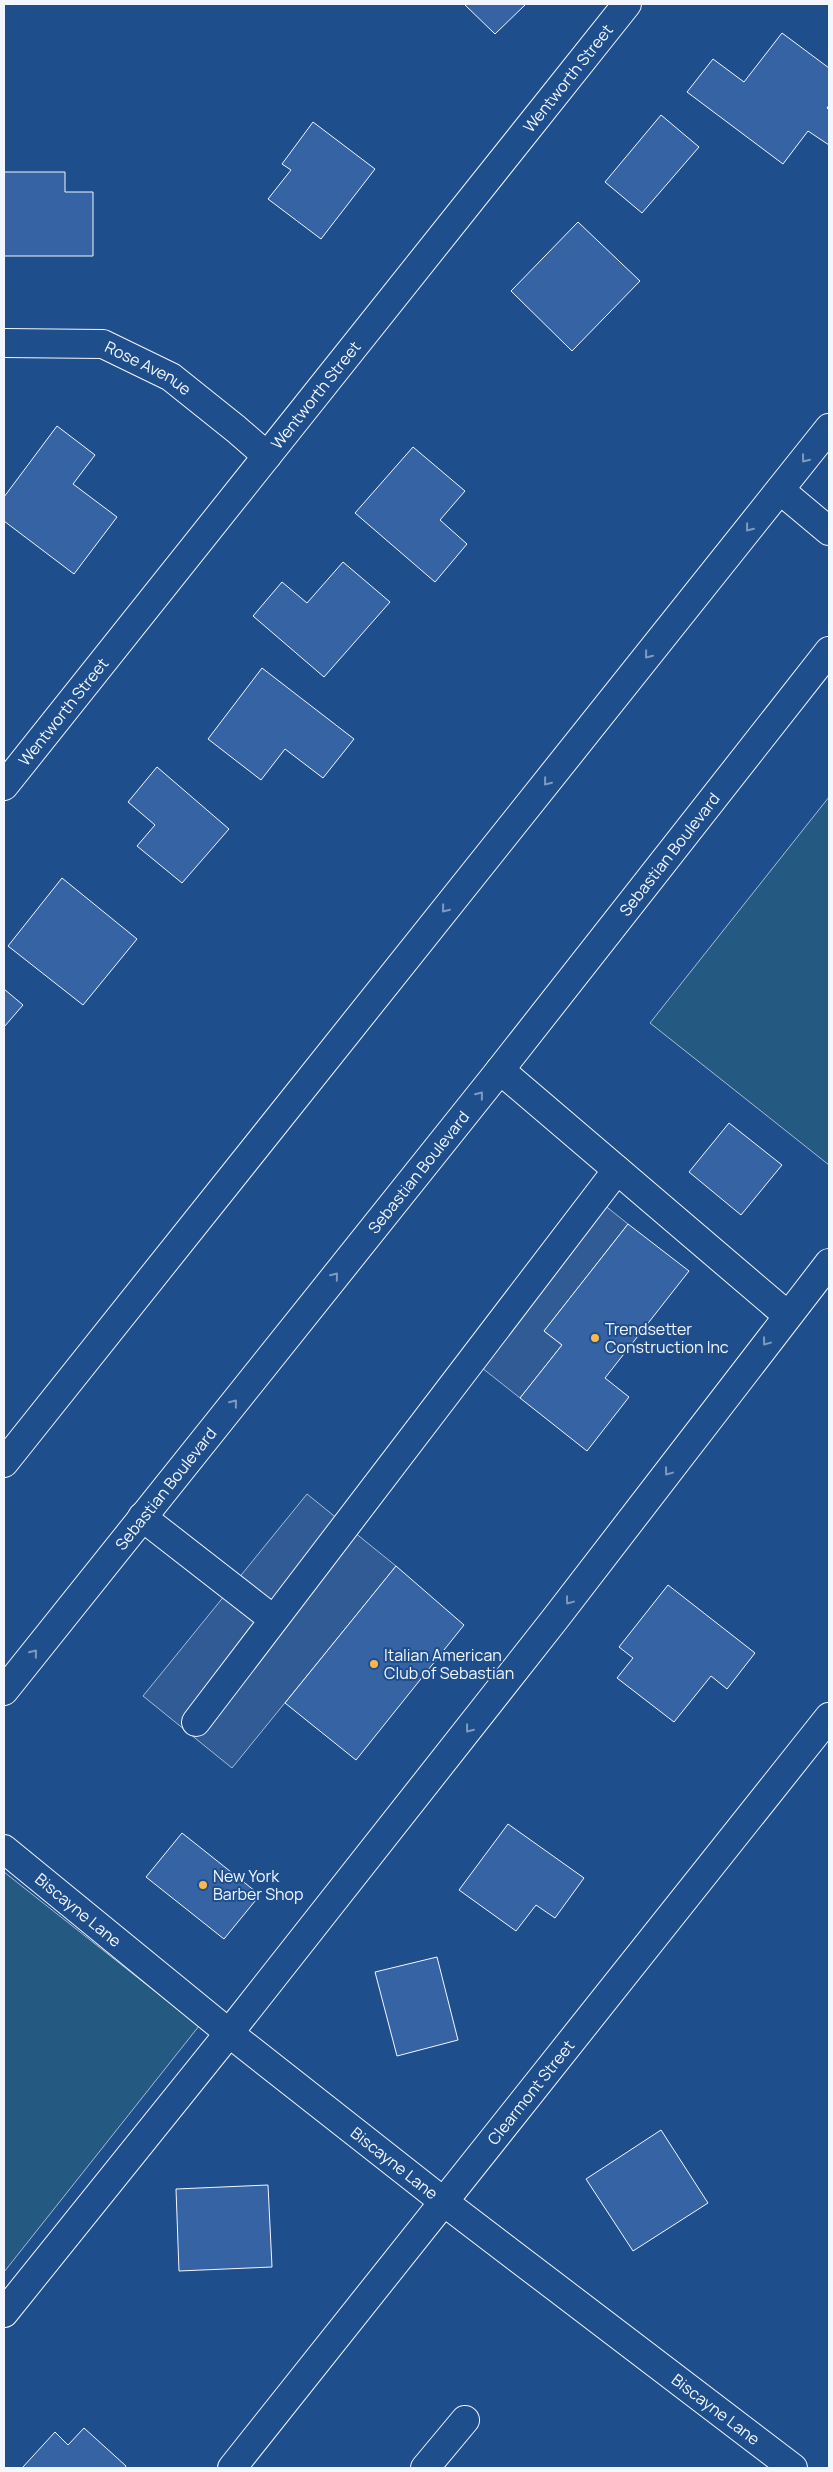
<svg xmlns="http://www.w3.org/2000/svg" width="833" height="2472" font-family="Manrope,sans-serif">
<rect width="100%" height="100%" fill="#1f4e8c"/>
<path fill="#245a82" stroke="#a8bbd7" d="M 829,797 L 829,1165 L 650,1023 Z
M 4,1872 L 199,2026 L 4,2272 Z"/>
<path fill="#305b95" stroke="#a8bbd7" d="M 603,1204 L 628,1224 L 544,1331 L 562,1345 L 520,1398 L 477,1364 Z
M 307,1494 L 396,1566 L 232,1768 L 143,1696 Z"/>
<path fill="#3563a3" stroke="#f2f6ff" d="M 464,4 L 526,4 L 495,34 Z
M 782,33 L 829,68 L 829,105 L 827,108 L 829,110 L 829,145 L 808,131 L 783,164 L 687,92 L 713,59 L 744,82 Z
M 661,115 L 699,147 L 642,213 L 605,182 Z
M 313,122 L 375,169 L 321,239 L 268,199 L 291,170 L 282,164 Z
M 4,172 L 65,172 L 65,192 L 93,192 L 93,256 L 4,256 Z
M 578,222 L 640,281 L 572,351 L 511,291 Z
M 57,426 L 95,455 L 73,484 L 117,517 L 74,574 L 4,521 L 4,497 Z
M 413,447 L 465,491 L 440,520 L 467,544 L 435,582 L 355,513 Z
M 343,562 L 390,602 L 324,677 L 253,616 L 282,582 L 307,603 Z
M 262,668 L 354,739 L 323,778 L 285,749 L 261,780 L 208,739 Z
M 157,767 L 229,829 L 182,883 L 137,846 L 155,825 L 128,802 Z
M 62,878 L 137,939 L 83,1005 L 8,946 Z
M 4,989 L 23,1005 L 4,1027 Z
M 729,1123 L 782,1165 L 741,1215 L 689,1172 Z
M 628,1224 L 689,1271 L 605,1378 L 629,1397 L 587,1451 L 520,1398 L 562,1345 L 544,1331 Z
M 396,1566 L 464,1625 L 356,1760 L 285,1703 Z
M 668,1585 L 755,1653 L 727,1689 L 711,1676 L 674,1722 L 617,1678 L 633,1658 L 619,1647 Z
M 508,1824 L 584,1878 L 555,1918 L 536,1905 L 516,1931 L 459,1890 Z
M 182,1833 L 260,1895 L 224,1939 L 146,1877 Z
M 437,1957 L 458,2040 L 397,2056 L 375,1972 Z
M 661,2130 L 708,2203 L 633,2251 L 586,2179 Z
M 268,2185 L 272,2267 L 179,2271 L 176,2189 Z
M 84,2428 L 126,2466 L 125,2468 L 22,2468 L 55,2432 L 68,2445 Z"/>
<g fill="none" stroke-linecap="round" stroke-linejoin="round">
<defs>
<g id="minor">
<path id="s1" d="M 4,343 L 103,344 L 171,377 L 236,429 L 267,456"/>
<path d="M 780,490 L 829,531"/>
<path id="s2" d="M 4,786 L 627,4"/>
<path d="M 500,1070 L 787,1315"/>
<path d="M 142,1517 L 273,1619"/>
<path d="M 196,1722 L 617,1170"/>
<path id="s3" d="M 4,1849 L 229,2033 L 444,2202 L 793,2468"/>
<path d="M 4,2313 L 229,2033 L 555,1619 L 829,1263"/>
<path id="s4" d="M 232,2468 L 829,1717"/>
<path d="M 425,2468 L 465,2420"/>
</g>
<g id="major">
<path d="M 4,1463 L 829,428"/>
<path id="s5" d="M 4,1691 L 500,1070 L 829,651"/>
</g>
</defs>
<use href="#minor" stroke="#f2f6ff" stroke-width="30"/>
<use href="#major" stroke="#f2f6ff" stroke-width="30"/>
<use href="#minor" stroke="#1f4e8c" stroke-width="28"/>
<use href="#major" stroke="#1f4e8c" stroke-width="28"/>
</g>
<defs><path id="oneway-chevron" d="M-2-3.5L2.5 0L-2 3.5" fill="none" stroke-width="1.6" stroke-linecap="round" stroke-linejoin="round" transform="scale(1.25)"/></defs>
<g stroke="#7e9ac0">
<use href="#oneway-chevron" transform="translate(805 459) rotate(128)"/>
<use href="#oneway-chevron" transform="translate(749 528) rotate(129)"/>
<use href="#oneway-chevron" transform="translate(648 655) rotate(129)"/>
<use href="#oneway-chevron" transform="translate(547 782) rotate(129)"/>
<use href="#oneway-chevron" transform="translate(445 909) rotate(129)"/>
<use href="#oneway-chevron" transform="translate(480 1095) rotate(-51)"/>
<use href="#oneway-chevron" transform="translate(335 1276) rotate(-51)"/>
<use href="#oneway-chevron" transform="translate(766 1342) rotate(127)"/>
<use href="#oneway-chevron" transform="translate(234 1403) rotate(-51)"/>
<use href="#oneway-chevron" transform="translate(668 1472) rotate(127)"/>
<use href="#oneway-chevron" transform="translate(569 1601) rotate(127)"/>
<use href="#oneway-chevron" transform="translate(34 1653) rotate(-51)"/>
<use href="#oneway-chevron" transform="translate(469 1729) rotate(128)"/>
</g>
<g fill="#ffb74d" stroke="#1f4e8c" stroke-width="2">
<circle cx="595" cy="1338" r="5"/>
<circle cx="374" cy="1664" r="5"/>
<circle cx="203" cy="1885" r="5"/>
</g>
<g text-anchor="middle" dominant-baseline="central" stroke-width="4" stroke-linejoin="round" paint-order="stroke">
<g font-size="16" fill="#f2f6ff" stroke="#1f4e8c">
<text stroke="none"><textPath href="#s2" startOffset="905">Wentworth Street</textPath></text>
<text stroke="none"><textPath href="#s1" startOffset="150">Rose Avenue</textPath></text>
<text stroke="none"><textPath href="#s2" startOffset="500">Wentworth Street</textPath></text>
<text stroke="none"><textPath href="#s2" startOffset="95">Wentworth Street</textPath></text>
<text stroke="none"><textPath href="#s5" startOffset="1069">Sebastian Boulevard</textPath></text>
<text stroke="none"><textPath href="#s5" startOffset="664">Sebastian Boulevard</textPath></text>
<text stroke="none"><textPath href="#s5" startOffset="259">Sebastian Boulevard</textPath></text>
<text stroke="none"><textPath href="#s3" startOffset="96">Biscayne Lane</textPath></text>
<text stroke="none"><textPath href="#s4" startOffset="480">Clearmont Street</textPath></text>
<text stroke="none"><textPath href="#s3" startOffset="501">Biscayne Lane</textPath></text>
<text stroke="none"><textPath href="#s3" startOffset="906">Biscayne Lane</textPath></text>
</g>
<g font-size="16" fill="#f2f6ff" stroke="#1f4e8c" text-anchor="start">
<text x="605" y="1329">Trendsetter<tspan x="605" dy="18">Construction Inc</tspan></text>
<text x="384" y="1655">Italian American<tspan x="384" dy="18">Club of Sebastian</tspan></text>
<text x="213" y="1876">New York<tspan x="213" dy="18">Barber Shop</tspan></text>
</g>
</g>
<rect width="833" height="2472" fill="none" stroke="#f2f6ff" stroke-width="10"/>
</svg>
